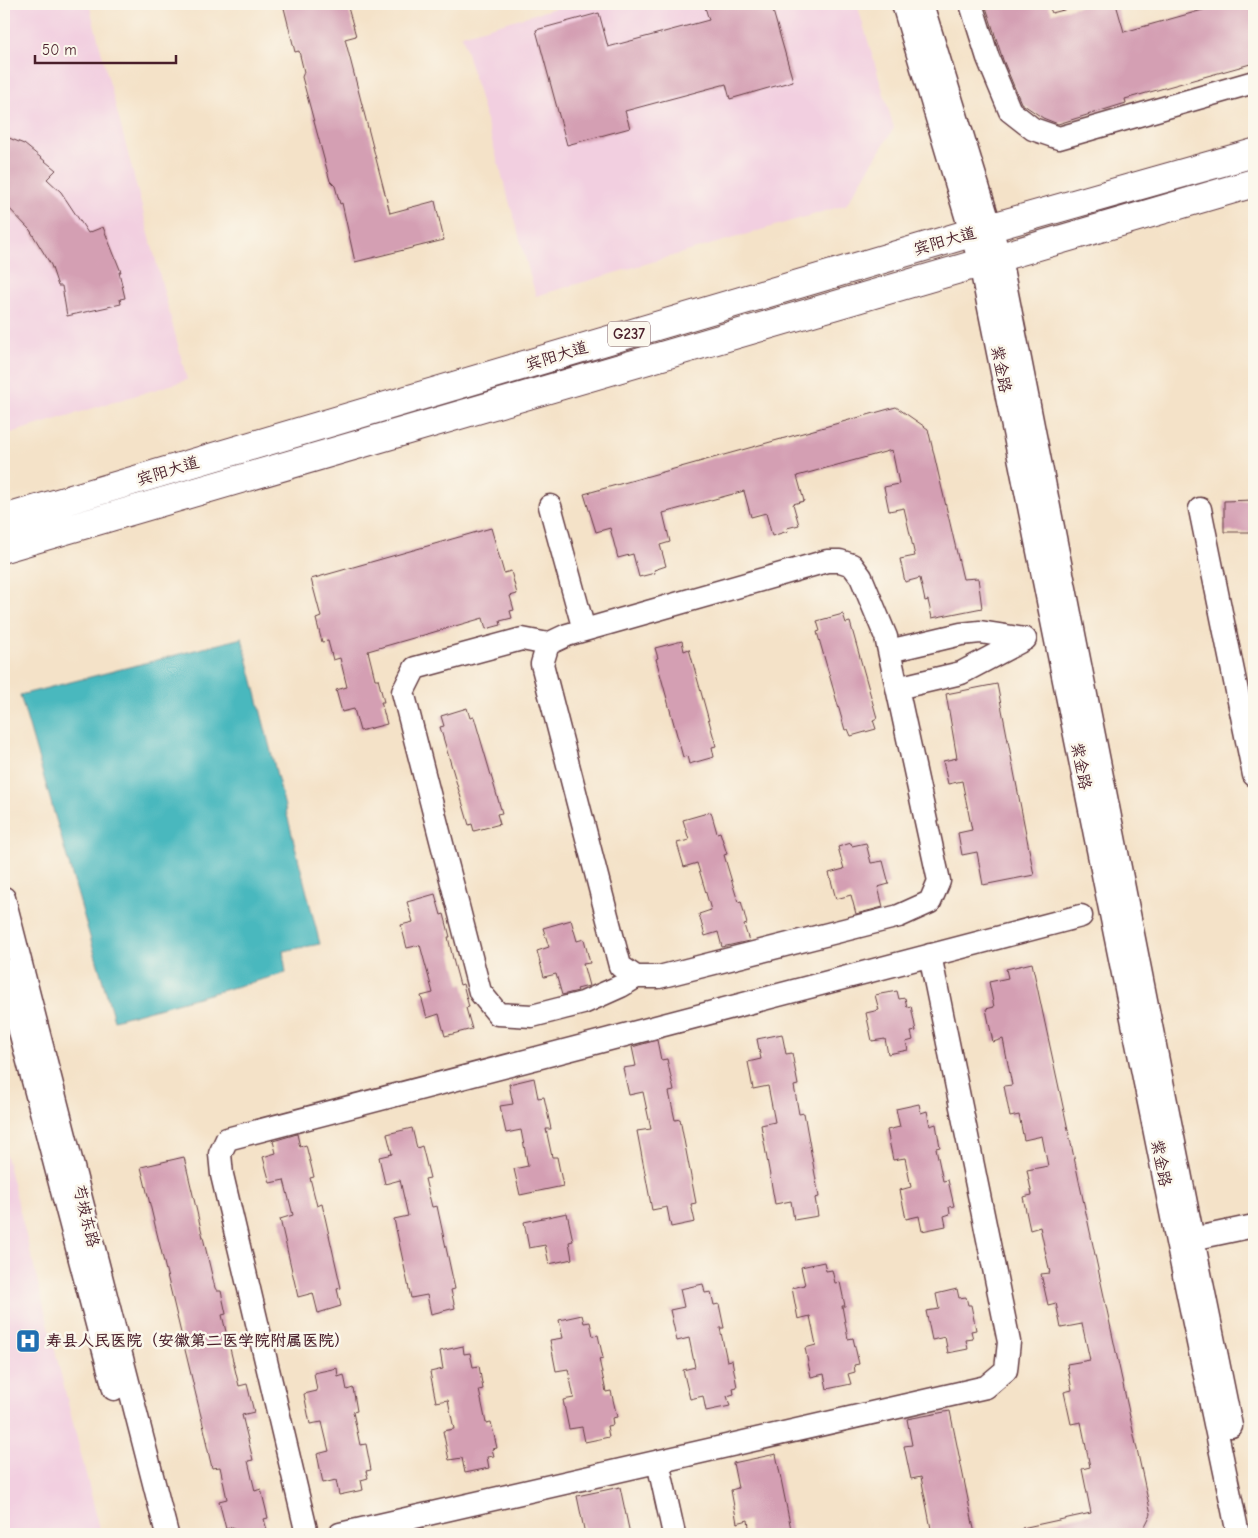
<svg xmlns="http://www.w3.org/2000/svg" width="1258" height="1538" font-family="'Comic Neue','LXGW WenKai TC',sans-serif">
<rect width="100%" height="100%" fill="#fbf7ec"/>
<filter id="ink" filterUnits="userSpaceOnUse"><feTurbulence type="fractalNoise" baseFrequency=".02" numOctaves="2"/><feDisplacementMap in="SourceGraphic" scale="10" xChannelSelector="R" yChannelSelector="G"/><feConvolveMatrix kernelMatrix="1 2 1 2 8 2 1 2 1" color-interpolation-filters="sRGB"/></filter>
<filter id="wash" filterUnits="userSpaceOnUse"><feTurbulence type="fractalNoise" baseFrequency=".0096" numOctaves="4" result="noise"/><feDisplacementMap in="SourceGraphic" scale="20" xChannelSelector="R" yChannelSelector="G"/><feGaussianBlur stdDeviation="1.12" result="paint"/><feColorMatrix in="noise" values="0 0 0 0 0 0 0 0 0 0 0 0 0 0 0 0 0 1.4 0 .05"/><feComposite in="paint" operator="in"/></filter>
<g filter="url(#wash)">
<rect width="100%" height="100%" fill="#f4e2c8"/>
<path fill="#f2cfe0" d="M 4,4 L 89,4 L 187,380 L 4,435 Z
M 569,4 L 857,4 L 894,128 L 846,205 L 536,296 L 462,35 Z
M 4,1148 L 101,1534 L 4,1534 Z"/>
<path fill="#48b8be" stroke="#496c74" d="M 242,638 L 320,944 L 283,951 L 286,973 L 114,1020 L 20,695 Z"/>
<g id="blocks">
<path fill="#d49fb3" d="M 283,4 L 347,4 L 356,36 L 345,39 L 390,213 L 435,201 L 444,240 L 355,262 L 342,203 L 340,204 L 335,186 L 330,181 L 302,77 L 304,72 L 299,51 L 295,52 Z
M 704,4 L 771,4 L 793,81 L 730,99 L 726,84 L 625,111 L 630,128 L 567,145 L 536,30 L 599,13 L 608,47 L 709,20 Z
M 985,4 L 1048,4 L 1052,13 L 1087,4 L 1116,4 L 1124,32 L 1224,4 L 1254,4 L 1254,63 L 1125,99 L 1126,103 L 1058,124 L 1043,118 L 1021,103 L 1003,60 Z
M 4,136 L 24,144 L 56,170 L 47,179 L 61,192 L 88,233 L 103,227 L 121,272 L 119,272 L 125,298 L 120,299 L 121,304 L 67,316 L 62,286 L 58,286 L 51,265 L 30,230 L 4,203 Z
M 896,407 L 928,429 L 963,579 L 978,578 L 982,608 L 932,618 L 928,600 L 925,601 L 920,578 L 905,582 L 900,559 L 915,556 L 904,508 L 889,511 L 884,487 L 899,484 L 892,450 L 797,476 L 804,501 L 793,504 L 799,525 L 787,528 L 788,531 L 772,536 L 766,513 L 751,517 L 744,491 L 663,513 L 670,542 L 660,545 L 666,566 L 654,570 L 655,573 L 639,577 L 633,554 L 618,558 L 610,528 L 596,532 L 584,494 Z
M 1254,500 L 1254,532 L 1224,532 L 1224,501 Z
M 491,528 L 504,573 L 511,571 L 517,594 L 510,596 L 514,610 L 510,611 L 512,618 L 500,621 L 501,625 L 486,629 L 483,618 L 368,651 L 375,679 L 378,679 L 384,702 L 381,702 L 387,724 L 360,731 L 354,709 L 342,712 L 336,690 L 347,687 L 340,658 L 333,660 L 328,641 L 322,642 L 316,619 L 321,617 L 311,579 Z
M 843,614 L 846,623 L 850,622 L 877,718 L 873,720 L 876,729 L 851,736 L 848,729 L 845,730 L 817,632 L 820,631 L 817,621 Z
M 682,641 L 684,651 L 689,649 L 716,746 L 712,747 L 714,757 L 689,764 L 687,756 L 683,757 L 656,659 L 658,658 L 655,648 Z
M 997,684 L 1034,875 L 983,885 L 977,852 L 962,855 L 958,833 L 972,830 L 962,781 L 948,784 L 943,761 L 957,758 L 946,694 Z
M 467,708 L 470,718 L 474,717 L 502,813 L 497,814 L 500,824 L 474,831 L 472,824 L 469,825 L 440,727 L 444,726 L 441,716 Z
M 711,812 L 717,833 L 720,832 L 727,854 L 724,855 L 738,902 L 741,901 L 747,924 L 744,925 L 749,941 L 722,947 L 718,932 L 705,936 L 699,914 L 711,910 L 704,886 L 697,863 L 684,867 L 677,843 L 689,840 L 683,820 Z
M 851,843 L 852,846 L 866,843 L 871,863 L 883,861 L 889,884 L 878,887 L 883,907 L 856,914 L 851,895 L 836,899 L 829,873 L 844,869 L 838,847 Z
M 435,894 L 441,915 L 444,914 L 450,937 L 448,937 L 454,963 L 460,985 L 463,984 L 469,1007 L 466,1008 L 472,1029 L 445,1036 L 439,1014 L 427,1018 L 421,996 L 433,993 L 420,945 L 407,948 L 401,925 L 413,922 L 407,902 Z
M 571,920 L 577,941 L 584,939 L 590,963 L 583,964 L 589,986 L 577,989 L 578,991 L 562,995 L 556,974 L 544,977 L 537,951 L 549,947 L 543,928 Z
M 1032,963 L 1151,1514 L 1141,1534 L 1022,1534 L 1022,1528 L 1091,1513 L 1082,1469 L 1090,1467 L 1081,1422 L 1071,1424 L 1064,1392 L 1072,1390 L 1067,1364 L 1090,1360 L 1082,1324 L 1061,1328 L 1056,1303 L 1048,1305 L 1041,1274 L 1050,1273 L 1040,1227 L 1030,1230 L 1023,1197 L 1032,1195 L 1027,1170 L 1048,1166 L 1042,1136 L 1024,1140 L 1019,1115 L 1010,1117 L 1004,1086 L 1012,1085 L 1003,1039 L 993,1042 L 986,1009 L 994,1007 L 989,982 L 1008,978 L 1006,969 Z
M 897,991 L 899,999 L 905,998 L 907,1007 L 911,1006 L 916,1031 L 911,1032 L 913,1040 L 906,1042 L 908,1050 L 888,1054 L 885,1039 L 872,1041 L 866,1013 L 879,1010 L 875,995 Z
M 782,1034 L 786,1054 L 792,1053 L 798,1085 L 794,1086 L 799,1114 L 804,1113 L 819,1197 L 815,1198 L 818,1216 L 794,1220 L 791,1201 L 775,1204 L 761,1125 L 775,1122 L 768,1086 L 753,1089 L 748,1062 L 761,1059 L 757,1039 Z
M 657,1040 L 661,1060 L 667,1059 L 674,1091 L 669,1092 L 675,1120 L 680,1119 L 696,1203 L 691,1204 L 695,1222 L 671,1227 L 667,1207 L 652,1210 L 637,1131 L 651,1129 L 643,1092 L 629,1095 L 623,1068 L 636,1066 L 632,1047 Z
M 534,1078 L 538,1098 L 544,1097 L 551,1129 L 546,1129 L 552,1157 L 557,1157 L 563,1186 L 520,1195 L 514,1169 L 528,1166 L 521,1130 L 506,1133 L 500,1106 L 513,1104 L 509,1084 Z
M 919,1104 L 921,1113 L 927,1111 L 930,1126 L 936,1124 L 940,1147 L 936,1148 L 943,1181 L 948,1180 L 954,1206 L 949,1207 L 950,1214 L 944,1216 L 946,1226 L 922,1231 L 919,1216 L 906,1219 L 900,1190 L 911,1187 L 905,1158 L 893,1160 L 887,1130 L 900,1127 L 896,1109 Z
M 412,1128 L 417,1148 L 422,1146 L 430,1178 L 425,1179 L 432,1207 L 437,1206 L 455,1289 L 451,1290 L 455,1308 L 431,1314 L 427,1295 L 411,1298 L 394,1219 L 408,1216 L 400,1180 L 385,1184 L 379,1157 L 392,1154 L 387,1134 Z
M 297,1134 L 300,1147 L 306,1145 L 314,1177 L 310,1178 L 317,1206 L 322,1204 L 341,1288 L 337,1289 L 341,1306 L 318,1313 L 313,1293 L 298,1297 L 280,1219 L 293,1215 L 284,1180 L 270,1183 L 263,1157 L 276,1153 L 273,1141 Z
M 184,1157 L 215,1288 L 217,1291 L 221,1291 L 226,1314 L 222,1315 L 239,1386 L 247,1384 L 254,1412 L 242,1415 L 253,1460 L 248,1461 L 255,1491 L 261,1489 L 268,1518 L 264,1519 L 268,1534 L 235,1534 L 233,1527 L 226,1529 L 219,1501 L 227,1499 L 220,1467 L 212,1468 L 206,1442 L 207,1441 L 141,1167 Z
M 567,1213 L 573,1241 L 569,1242 L 572,1259 L 549,1264 L 545,1245 L 529,1248 L 524,1222 Z
M 824,1262 L 826,1271 L 832,1270 L 835,1283 L 840,1282 L 845,1306 L 842,1306 L 848,1339 L 853,1338 L 859,1364 L 854,1365 L 855,1372 L 848,1374 L 851,1384 L 827,1389 L 824,1374 L 811,1377 L 805,1348 L 816,1345 L 810,1316 L 798,1319 L 792,1288 L 805,1285 L 801,1267 Z
M 703,1284 L 705,1293 L 711,1292 L 714,1305 L 719,1304 L 724,1328 L 720,1328 L 727,1361 L 732,1360 L 737,1387 L 733,1388 L 734,1394 L 727,1396 L 730,1406 L 706,1411 L 703,1396 L 690,1399 L 683,1370 L 695,1367 L 689,1338 L 677,1341 L 670,1310 L 684,1307 L 680,1289 Z
M 957,1289 L 959,1298 L 966,1297 L 968,1305 L 971,1305 L 976,1330 L 971,1331 L 973,1339 L 966,1340 L 968,1349 L 948,1353 L 945,1337 L 932,1340 L 926,1311 L 939,1309 L 936,1294 Z
M 582,1315 L 584,1323 L 590,1322 L 593,1336 L 598,1335 L 603,1358 L 599,1359 L 606,1392 L 611,1391 L 617,1417 L 612,1418 L 613,1425 L 607,1426 L 609,1437 L 585,1442 L 582,1427 L 569,1429 L 563,1400 L 574,1398 L 568,1369 L 556,1371 L 550,1340 L 563,1338 L 559,1320 Z
M 463,1346 L 464,1354 L 470,1353 L 473,1367 L 479,1366 L 483,1389 L 479,1390 L 486,1423 L 491,1422 L 497,1448 L 492,1449 L 494,1456 L 487,1457 L 489,1468 L 465,1473 L 462,1458 L 449,1460 L 443,1431 L 454,1429 L 448,1400 L 436,1402 L 430,1372 L 443,1369 L 440,1351 Z
M 337,1368 L 338,1377 L 344,1375 L 347,1390 L 353,1388 L 357,1411 L 353,1412 L 360,1445 L 366,1444 L 371,1470 L 366,1471 L 368,1478 L 361,1480 L 363,1490 L 339,1495 L 336,1480 L 323,1483 L 317,1454 L 329,1451 L 322,1422 L 310,1424 L 304,1394 L 317,1391 L 314,1373 Z
M 950,1411 L 975,1534 L 932,1534 L 921,1477 L 911,1479 L 904,1446 L 912,1445 L 907,1419 Z
M 776,1454 L 792,1534 L 750,1534 L 748,1520 L 737,1523 L 731,1490 L 738,1488 L 733,1463 Z
M 620,1487 L 630,1534 L 585,1534 L 577,1496 Z"/>
</g>
</g>
<g filter="url(#ink)">
<use href="#blocks" fill-opacity="0" stroke="#643c43" stroke-width="1"/>
<g fill="none" stroke-linecap="round" stroke-linejoin="round">
<defs>
<path id="minor" d="M 903,4 L 980,263 L 1177,1242 L 1238,1534
M 922,4 L 1000,258 L 1193,1239 L 1231,1426
M 971,4 L 988,58 L 1010,111 L 1033,129 L 1059,138 L 1254,82
M 550,506 L 584,630
M 1200,509 L 1254,775
M 827,561 L 840,561 L 852,565 L 861,577 L 886,637 L 939,881 L 930,902 L 899,916 L 659,977 L 636,977 L 620,966 L 542,664 L 548,644 L 567,635 Z
M 548,644 L 522,639 L 415,668 L 403,692 L 480,992 L 498,1014 L 532,1016 L 583,1003 L 621,986 L 636,977
M 889,651 L 961,634 L 980,632 L 1025,639
M 897,688 L 961,673 L 1025,639
M 4,898 L 167,1534
M 4,970 L 114,1389
M 1178,1242 L 1254,1226
M 658,1462 L 674,1534
M 307,1534 L 222,1175 L 220,1154 L 227,1139 L 1081,916
M 340,1534 L 986,1387 L 1006,1370 L 1009,1342 L 930,955"/>
<path id="highway" d="M 4,519 L 971,233 L 1254,153
M 4,548 L 1254,183"/>
</defs>
<use href="#minor" stroke="#643c43" stroke-width="25"/>
<use href="#highway" stroke="#643c43" stroke-width="30"/>
<use href="#minor" stroke="#fff" stroke-width="22"/>
<use href="#highway" stroke="#fff" stroke-width="28"/>
</g>
</g>
<defs>
<symbol id="hospital-square" viewBox="-11 -11 22 22"><rect x="-9" y="-9" width="18" height="18" rx="4" fill="#1f6fb2" stroke="#fbf7ec"/><path d="M-5-5h3v3.5h4V-5h3V5h-3V1.5h-4V5h-3Z" fill="#fff"/></symbol>
</defs>
<g fill-rule="evenodd">
<use href="#hospital-square" x="14" y="1327" width="28" height="28"/>
</g>
<g text-anchor="middle" dominant-baseline="central" stroke-width="5" stroke-linejoin="round" paint-order="stroke">
<rect fill="#fbf7ec" stroke="#7f6065" stroke-width="1" x="608" y="321.5" width="42" height="25" rx="4"/>
<g font-size="15" font-weight="bold" fill="#4a1f2b">
<text x="629" y="334">G237</text>
</g>
<g font-size="16" fill="#4a1f2b" stroke="#fbf7ec">
<text transform="translate(945 241) rotate(-16)">宾阳大道</text>
<text transform="translate(557 356) rotate(-17)">宾阳大道</text>
<text transform="translate(1001 369) rotate(79)">紫金路</text>
<text transform="translate(168 471) rotate(-17)">宾阳大道</text>
<text transform="translate(1081 766) rotate(79)">紫金路</text>
<text transform="translate(1161 1163) rotate(79)">紫金路</text>
<text transform="translate(86 1216) rotate(76)">芍坡东路</text>
</g>
<g font-size="16" font-weight="bold" fill="#4a1f2b" stroke="#fbf7ec" text-anchor="start">
<text x="46" y="1341">寿县人民医院（安徽第二医学院附属医院）</text>
</g>
</g>
<rect width="1258" height="1538" fill="none" stroke="#fbf7ec" stroke-width="20"/>
<path d="M35 55v8h141v-8" fill="none" stroke="#4a1f2b" stroke-width="2.5"/>
<text x="42" y="55" font-size="15" fill="#4a1f2b" stroke="#fbf7ec" stroke-width="4" paint-order="stroke">50 m</text>
</svg>
